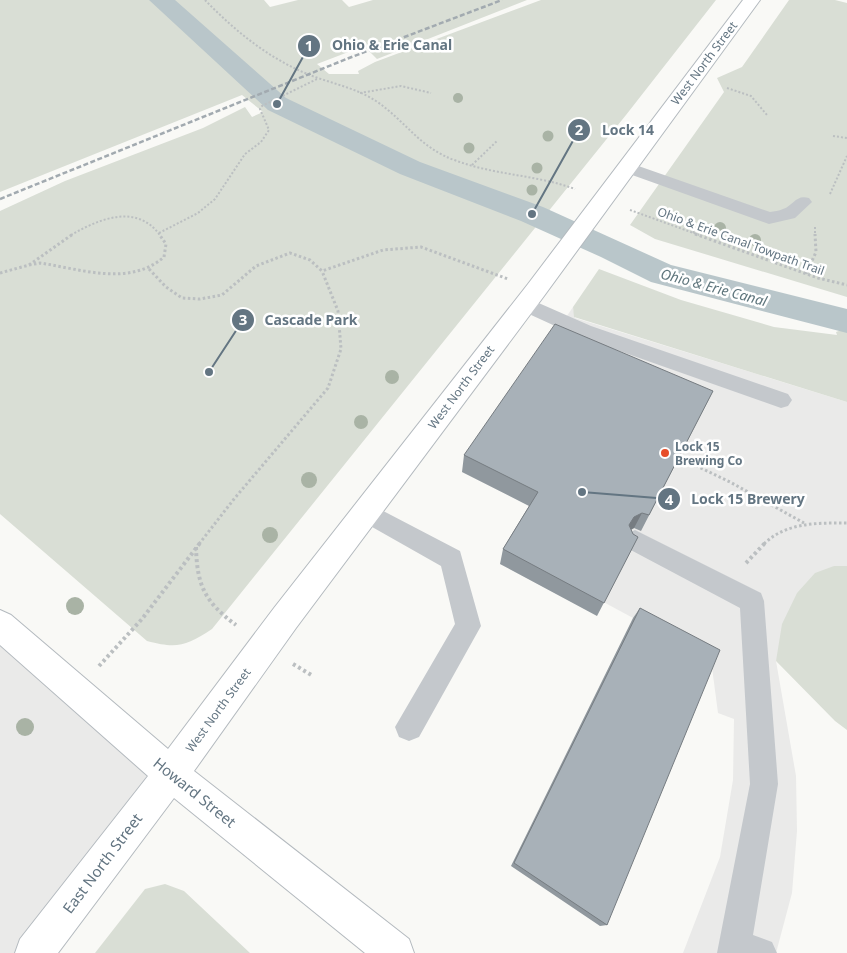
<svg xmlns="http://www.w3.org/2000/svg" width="847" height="953" font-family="'Noto Sans',sans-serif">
<rect width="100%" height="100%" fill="#f9f9f6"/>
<path fill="#eaeae9" d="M 573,307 L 575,318 L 847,402 L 847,566 L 834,566 L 776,661 L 796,776 L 797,831 L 792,893 L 776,953 L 683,953 L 720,857 L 733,780 L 734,719 L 718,713 L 711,660 L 596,598 L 589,611 L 500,564 L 534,508 L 462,472 Z
M 0,625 L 171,774 L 34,953 L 0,953 Z"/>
<path fill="#d9ded5" d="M 0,0 L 264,0 L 270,7 L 298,0 L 342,0 L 349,7 L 373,0 L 527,0 L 377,59 L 364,46 L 317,64 L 329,74 L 359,74 L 358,71 L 375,62 L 541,0 L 716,0 L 626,115 L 212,629 C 186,646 177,649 147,641 L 0,514 L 0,211 L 65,181 L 203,128 L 245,107 L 252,117 L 263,112 L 242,95 L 0,192 Z
M 789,0 L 835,0 L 847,3 L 847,297 L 655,239 L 630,225 L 724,92 L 717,78 L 742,67 Z
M 599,269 L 681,300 L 774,327 L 837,335 L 836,332 L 847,328 L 847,402 L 574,317 L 573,307 Z
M 834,566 L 847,566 L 847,730 L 835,721 L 776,661 L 782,624 L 797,593 L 815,573 Z
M 165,884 L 184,891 L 250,953 L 95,953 L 145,889 Z"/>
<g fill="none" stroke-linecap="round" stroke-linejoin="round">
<path fill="#b9c6ca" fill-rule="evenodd" d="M 149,0 L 175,0 L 286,98 L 420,162 L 543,207 L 671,265 L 847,309 L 847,333 L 651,282 L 601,257 L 521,221 L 400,174 L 268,110 Z"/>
<defs>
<path id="secondary" d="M 743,0 L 760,0 L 544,296 L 296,628 L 194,771 L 409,939 L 414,953 L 365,953 L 174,798 L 58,953 L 15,953 L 20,939 L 148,776 L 0,645 L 0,610 L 11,615 L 168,749 L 274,608 L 528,284 Z"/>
</defs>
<use href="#secondary" stroke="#b4babf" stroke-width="2"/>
<path stroke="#bbbfc1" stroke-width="2" stroke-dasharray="2 2" stroke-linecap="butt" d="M 205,0 C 234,30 267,57 305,73 C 328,83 355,87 376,101 C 407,122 419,148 457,161 C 495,175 537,175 575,189
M 727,88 L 751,96 L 767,115
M 360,93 L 401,86 L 431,93
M 833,136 L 847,138
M 472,165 L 497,141
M 830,194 L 847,156
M 630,210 L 699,235
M 815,227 L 815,235
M 159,233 L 198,213 L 215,199 L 245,154 L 261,142 L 269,130 L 260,109 L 262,106 L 317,79
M 693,233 L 702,220
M 71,235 C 99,219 136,203 160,235"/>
<path stroke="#bbbfc1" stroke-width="3" stroke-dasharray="2.5 2.5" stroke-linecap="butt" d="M 695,234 L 818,278 L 847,285
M 29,265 L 73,234
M 29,265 L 40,263 C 81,269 129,287 164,257 L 166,244 L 159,234
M 149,269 L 166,287 L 182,298 L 200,299 L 222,295 L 256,266 L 290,253 L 310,260 L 322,271 L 383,250 L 421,247 L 508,279
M 0,273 L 29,265
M 806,274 L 816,252 L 815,234
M 678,457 L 730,482 L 804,523
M 199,544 L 234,499 L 328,388 L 341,349 L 338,311 L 322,271
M 764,544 C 786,522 818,523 847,523"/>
<path stroke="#bbbfc1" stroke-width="4" stroke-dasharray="3 3" stroke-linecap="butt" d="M 196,547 C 197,586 205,602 236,625
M 746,563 L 765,543
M 293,664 L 313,676
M 99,666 L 142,619 L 200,543"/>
<path fill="#c4c8cc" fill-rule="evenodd" d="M 627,162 L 770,212 C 774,211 779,211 783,209 C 794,205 796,194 809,198 L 812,202 L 795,218 L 769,224 L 621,171 L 619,167 L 621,163 Z
M 525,297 L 591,326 L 788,394 L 792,400 L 788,406 L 781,408 L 577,336 L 518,309 L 515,304 L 518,299 Z
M 366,502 L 460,551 L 481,626 L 419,737 L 409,741 L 399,737 L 395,727 L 455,624 L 441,566 L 358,519 L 354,512 L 358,505 Z
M 635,530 L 761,593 L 764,601 L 778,784 L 753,935 L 772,942 L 777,953 L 717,953 L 750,784 L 740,608 L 627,548 L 623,541 L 627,534 Z"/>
<use href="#secondary" fill="#fff" fill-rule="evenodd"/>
<path stroke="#a2aab0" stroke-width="2.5" stroke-dasharray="5 2.5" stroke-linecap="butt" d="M 0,199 L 349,58 L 502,0"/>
</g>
<g fill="#a9b3a5">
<circle cx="458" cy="98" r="5"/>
<circle cx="548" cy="136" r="5.5"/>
<circle cx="469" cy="148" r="5.5"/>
<circle cx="537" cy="168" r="5.5"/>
<circle cx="532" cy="190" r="5.5"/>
<circle cx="720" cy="228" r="6"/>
<circle cx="755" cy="240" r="6"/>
<circle cx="392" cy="377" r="7"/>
<circle cx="361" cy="422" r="7"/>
<circle cx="309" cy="480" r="8"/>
<circle cx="270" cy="535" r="8"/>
<circle cx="75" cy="606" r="9"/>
<circle cx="25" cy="727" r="9"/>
</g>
<path fill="#90989e" d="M 713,391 L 641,531 L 634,528 L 631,530 L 633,534 L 638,537 L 597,616 L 500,564 L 503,549 L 529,506 L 462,472 L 464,455 Z
M 640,608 L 607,925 L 600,926 L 511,866 L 633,618 Z"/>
<path fill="#767c81" d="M 642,513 L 634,528 L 626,532 L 629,525 L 634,517 Z"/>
<path fill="#a8b1b8" stroke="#767c81" d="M 555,324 L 713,391 L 649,515 L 642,513 L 634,517 L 629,525 L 633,534 L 638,537 L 604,603 L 503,549 L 538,492 L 464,455 Z
M 640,608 L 720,650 L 607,925 L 514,863 Z"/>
<circle fill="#e74d28" stroke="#fff" stroke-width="2" cx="665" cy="453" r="5"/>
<g text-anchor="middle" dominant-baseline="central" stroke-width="5" stroke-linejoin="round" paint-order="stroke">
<g font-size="12" fill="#637582" stroke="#fff">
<text transform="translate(704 63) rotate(-53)">West North Street</text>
<text transform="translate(741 241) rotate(20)">Ohio &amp; Erie Canal Towpath Trail</text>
<text transform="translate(461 387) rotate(-53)">West North Street</text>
<text transform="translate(218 710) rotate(-54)">West North Street</text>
</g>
<g font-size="12" font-weight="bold" fill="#637582" stroke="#fff" text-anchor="start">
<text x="675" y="446">Lock 15<tspan x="675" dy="14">Brewing Co</tspan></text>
</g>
<g font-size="14" font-style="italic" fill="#5e757c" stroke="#fff">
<text transform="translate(714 287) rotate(15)">Ohio &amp; Erie Canal</text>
</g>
<g font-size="15" fill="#637582" stroke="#fff">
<text transform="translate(195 792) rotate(39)">Howard Street</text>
<text transform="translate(102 863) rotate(-53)">East North Street</text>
</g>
</g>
<path fill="none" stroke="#637582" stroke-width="2" d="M277 104L309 46M532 214L579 130M209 372L243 320M582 492L669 499"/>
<g fill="#637582" stroke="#fff" stroke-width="2">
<circle cx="277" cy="104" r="5"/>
<circle cx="532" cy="214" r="5"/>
<circle cx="209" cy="372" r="5"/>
<circle cx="582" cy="492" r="5"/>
<circle cx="309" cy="46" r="12"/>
<circle cx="579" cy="130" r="12"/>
<circle cx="243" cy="320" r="12"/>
<circle cx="669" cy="499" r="12"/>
</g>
<g font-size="15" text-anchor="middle" font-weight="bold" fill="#fff">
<text x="309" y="51">1</text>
<text x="579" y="135">2</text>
<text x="243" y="325">3</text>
<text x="669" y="505">4</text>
</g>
<g font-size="14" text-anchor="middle" font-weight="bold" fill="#637582" stroke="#fff" stroke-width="5" stroke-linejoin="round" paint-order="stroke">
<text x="392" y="50">Ohio &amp; Erie Canal</text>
<text x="628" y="135">Lock 14</text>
<text x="311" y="325">Cascade Park</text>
<text x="748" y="504">Lock 15 Brewery</text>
</g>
</svg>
